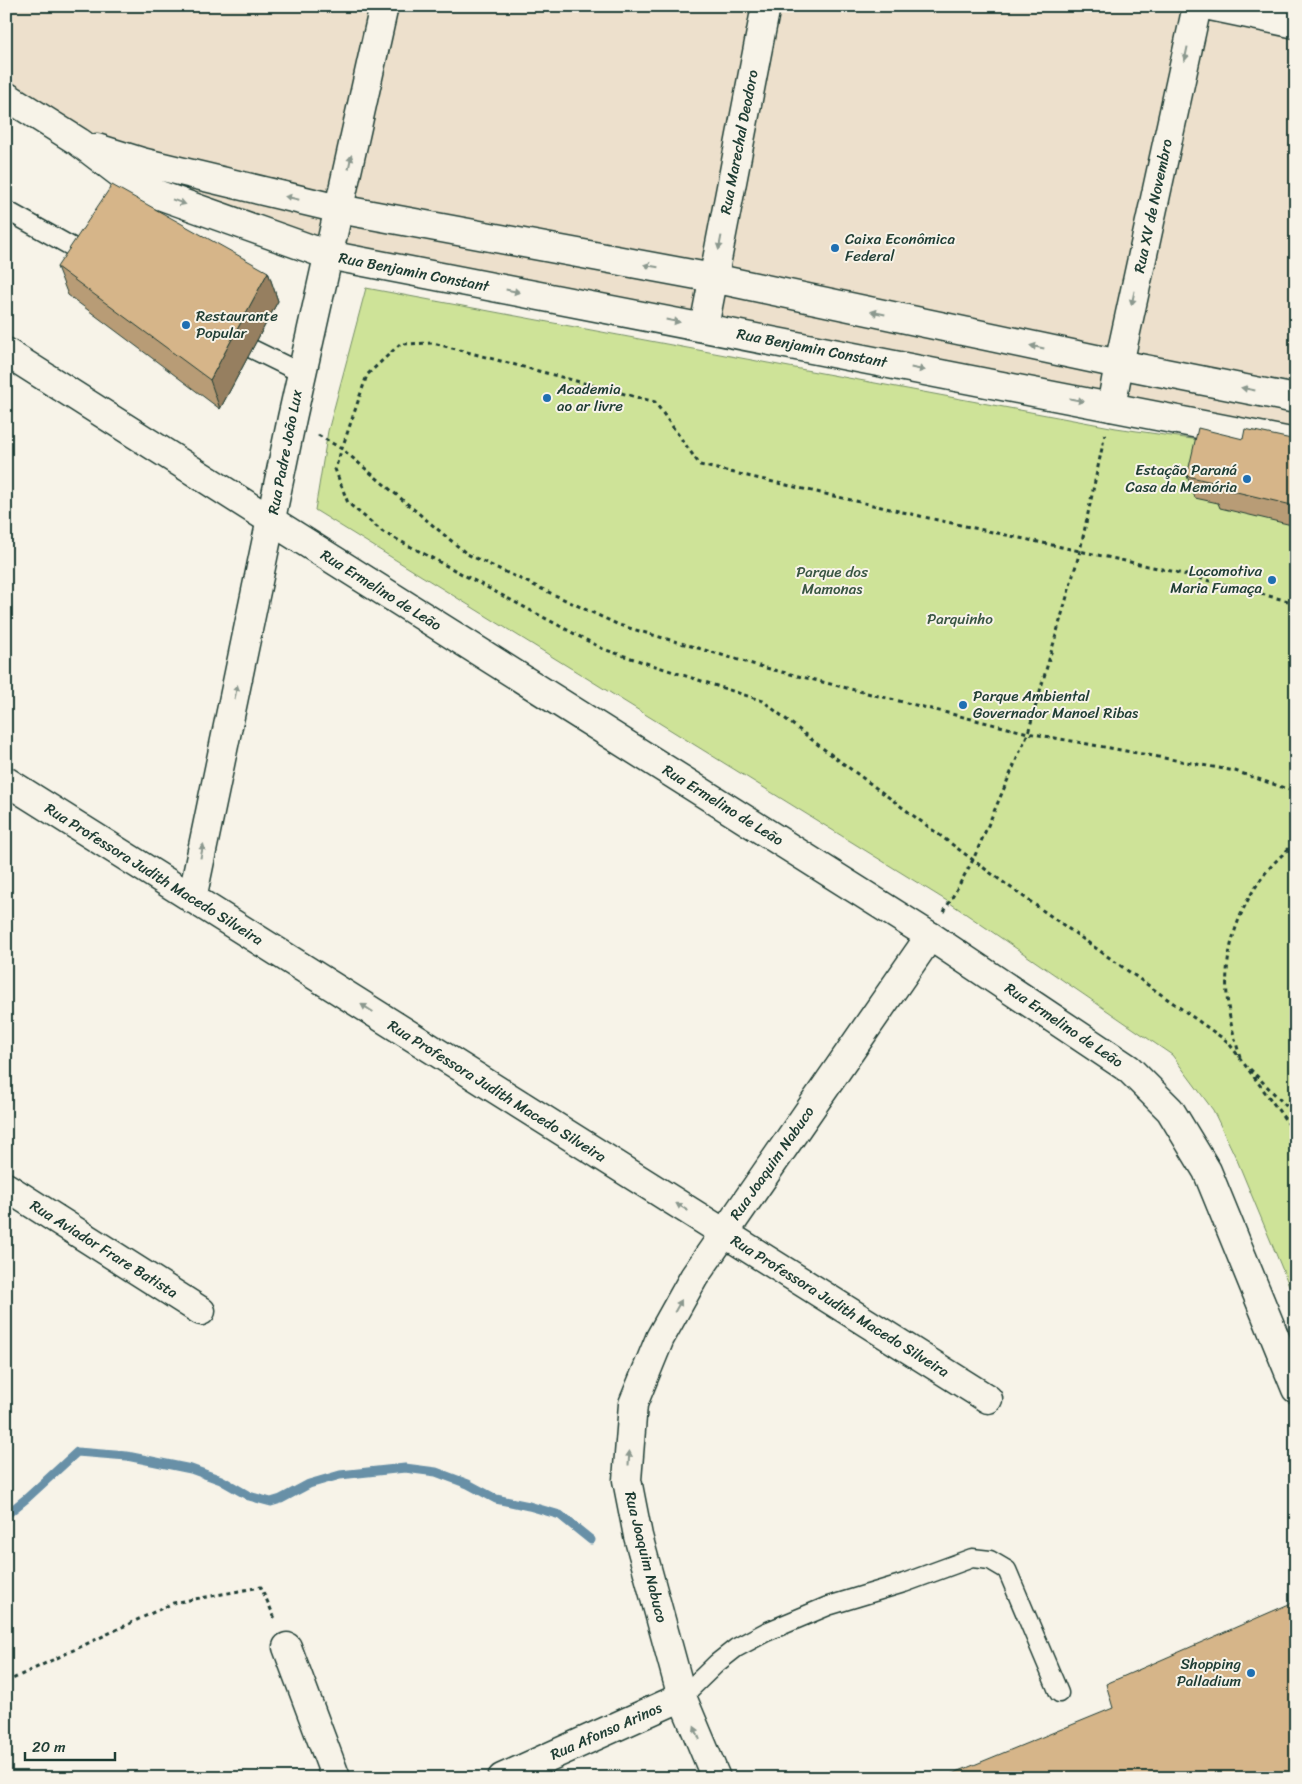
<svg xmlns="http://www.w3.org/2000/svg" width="1302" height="1784" font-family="Sriracha,sans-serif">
<rect width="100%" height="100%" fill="#f7f3e8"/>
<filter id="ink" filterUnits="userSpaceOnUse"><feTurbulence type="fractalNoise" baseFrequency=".02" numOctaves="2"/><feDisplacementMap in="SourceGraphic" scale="10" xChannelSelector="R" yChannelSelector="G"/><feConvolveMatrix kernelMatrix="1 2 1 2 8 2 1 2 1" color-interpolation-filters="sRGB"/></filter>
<g filter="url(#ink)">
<path fill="#ede0cc" d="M 6,6 L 1296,6 L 1296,447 L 326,269 L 6,109 Z"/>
<path fill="#cee398" stroke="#769066" d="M 366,288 L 1116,428 L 1296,454 L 1296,1302 L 1237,1160 L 1213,1110 L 1172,1055 L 947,901 L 315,510 L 328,431 Z"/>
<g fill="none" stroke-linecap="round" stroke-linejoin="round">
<path stroke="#6790a7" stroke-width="9" d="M 6,1515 L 27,1498 L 77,1452 L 127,1456 L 191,1469 L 221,1480 L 249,1496 L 271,1502 L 281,1499 L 309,1484 L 340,1475 L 405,1468 L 436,1472 L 468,1484 L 496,1499 L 529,1506 L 560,1515 L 591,1540"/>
<defs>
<path id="service" d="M 6,210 L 92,258
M 252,349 L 301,373
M 682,1697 L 717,1663 L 736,1648 L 766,1632 L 828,1606 L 904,1583 L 972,1558 L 990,1560 L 1007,1570 L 1059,1693"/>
<path id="minor" d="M 1210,6 L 1296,24
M 704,327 L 766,6
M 1111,407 L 1119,364 L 1197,6
M 6,781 L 988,1399
M 192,899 L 292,418 L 384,6
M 6,1187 L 201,1311
M 287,1647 L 336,1778
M 502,1778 L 682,1697
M 716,1778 L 682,1697 L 638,1536 L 627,1480 L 633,1404 L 660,1338 L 694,1277 L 930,936"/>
<path id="secondary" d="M 6,96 L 79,142 L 134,184 L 145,190 L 328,255 L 1296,443
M 97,148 L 142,162 L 339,209 L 713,278 L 1119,364 L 1296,399
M 6,352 L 272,521 L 930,936 L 1129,1069 L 1170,1110 L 1207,1171 L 1296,1389"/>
</defs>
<use href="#service" stroke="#1f3d34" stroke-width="21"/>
<use href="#minor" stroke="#1f3d34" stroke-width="31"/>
<use href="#secondary" stroke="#1f3d34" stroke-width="31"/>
<path stroke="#1f3d34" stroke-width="3" stroke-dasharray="4 4" stroke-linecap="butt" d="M 318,435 L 342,449 L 467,554 L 619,625 L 766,668 L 1028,733 L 1235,771 L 1296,792
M 1296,603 L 1171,571 L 933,519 L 700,465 L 655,402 L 433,343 L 400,344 L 367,375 L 335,469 L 348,503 L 383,532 L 603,649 L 763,701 L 821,747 L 1000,880 L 1228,1042 L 1296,1134
M 944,912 L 973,860 L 1028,733 L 1080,551 L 1105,434
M 1240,1057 C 1236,1042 1231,1027 1229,1012 C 1218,949 1245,882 1296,843
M 1250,1069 L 1296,1116
M 6,1682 L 173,1603 L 261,1587 L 276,1621"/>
<use href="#service" stroke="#f7f3e8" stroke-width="18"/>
<use href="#minor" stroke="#f7f3e8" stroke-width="28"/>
<use href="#secondary" stroke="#f7f3e8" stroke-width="28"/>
</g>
<path fill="#b89c76" stroke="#1f3d34" d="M 57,267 L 268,272 L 278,301 L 220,409 L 68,295 Z
M 1243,439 L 1296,440 L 1296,526 L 1220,508 L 1218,503 L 1195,498 L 1187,476 Z"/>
<path fill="#967f60" stroke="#1f3d34" d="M 268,272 L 278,301 L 220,409 L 210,380 Z"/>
<path fill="#d6b589" stroke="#1f3d34" d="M 112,185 L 268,272 L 210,380 L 57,267 Z
M 1198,428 L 1243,439 L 1245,429 L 1296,440 L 1296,506 L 1211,486 L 1212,482 L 1187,476 Z
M 1296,1601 L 1296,1778 L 942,1778 L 1113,1708 L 1106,1684 Z"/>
<defs><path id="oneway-solid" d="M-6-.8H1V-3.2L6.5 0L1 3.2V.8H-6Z" transform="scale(1.25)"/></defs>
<g fill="#8b988e">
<use href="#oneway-solid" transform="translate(1186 54) rotate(102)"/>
<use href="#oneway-solid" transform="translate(350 162) rotate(-78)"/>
<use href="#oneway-solid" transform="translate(292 198) rotate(-167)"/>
<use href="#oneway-solid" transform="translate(179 202) rotate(20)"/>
<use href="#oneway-solid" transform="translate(720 243) rotate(101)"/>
<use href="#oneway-solid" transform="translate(651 266) rotate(-170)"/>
<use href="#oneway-solid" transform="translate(513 291) rotate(11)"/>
<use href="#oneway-solid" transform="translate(1133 298) rotate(102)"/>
<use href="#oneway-solid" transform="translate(878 313) rotate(-168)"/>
<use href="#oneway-solid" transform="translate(673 321) rotate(11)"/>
<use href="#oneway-solid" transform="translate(1037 347) rotate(-168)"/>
<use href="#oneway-solid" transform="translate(918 369) rotate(11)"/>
<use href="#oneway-solid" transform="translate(1248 389) rotate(-169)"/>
<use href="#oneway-solid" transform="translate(1077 400) rotate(11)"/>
<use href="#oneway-solid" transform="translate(236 692) rotate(-78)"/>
<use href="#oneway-solid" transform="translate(202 851) rotate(-78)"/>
<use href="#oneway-solid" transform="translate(367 1008) rotate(-148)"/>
<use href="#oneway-solid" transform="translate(682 1207) rotate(-148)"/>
<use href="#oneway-solid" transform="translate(678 1306) rotate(-61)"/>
<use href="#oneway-solid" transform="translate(629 1458) rotate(-86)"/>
<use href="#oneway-solid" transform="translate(697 1733) rotate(-113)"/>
</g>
</g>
<g fill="#1f6fb2" stroke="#f7f3e8" stroke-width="2">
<circle cx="835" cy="248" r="5"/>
<circle cx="186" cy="325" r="5"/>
<circle cx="547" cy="398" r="5"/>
<circle cx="1247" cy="479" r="5"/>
<circle cx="1272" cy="580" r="5"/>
<circle cx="963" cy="705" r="5"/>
<circle cx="1251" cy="1673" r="5"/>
</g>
<g text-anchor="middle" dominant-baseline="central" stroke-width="4" stroke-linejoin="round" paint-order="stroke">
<g font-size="15" fill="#1f3d34" stroke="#f7f3e8">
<text transform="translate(739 142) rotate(-79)">Rua Marechal Deodoro</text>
<text transform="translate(1153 206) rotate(-78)">Rua XV de Novembro</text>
<text transform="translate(414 272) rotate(11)">Rua Benjamin Constant</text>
<text transform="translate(812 348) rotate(11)">Rua Benjamin Constant</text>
<text transform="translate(285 452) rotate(-79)">Rua Padre João Lux</text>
<text transform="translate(381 590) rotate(32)">Rua Ermelino de Leão</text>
<text transform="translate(723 805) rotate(32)">Rua Ermelino de Leão</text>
<text transform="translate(154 874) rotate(32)">Rua Professora Judith Macedo Silveira</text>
<text transform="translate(1064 1025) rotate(34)">Rua Ermelino de Leão</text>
<text transform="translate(497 1091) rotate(32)">Rua Professora Judith Macedo Silveira</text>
<text transform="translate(772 1163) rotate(-55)">Rua Joaquim Nabuco</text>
<text transform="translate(104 1249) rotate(32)">Rua Aviador Frare Batista</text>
<text transform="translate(840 1306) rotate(32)">Rua Professora Judith Macedo Silveira</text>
<text transform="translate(646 1557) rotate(76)">Rua Joaquim Nabuco</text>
<text transform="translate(606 1731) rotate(-24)">Rua Afonso Arinos</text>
</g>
<g font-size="15" fill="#1f3d34" stroke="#f7f3e8" text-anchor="start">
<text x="845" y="239">Caixa Econômica<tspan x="845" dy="17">Federal</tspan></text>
<text x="196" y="316">Restaurante<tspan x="196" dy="17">Popular</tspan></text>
<text x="557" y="389">Academia<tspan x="557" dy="17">ao ar livre</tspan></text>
<text x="1237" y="470" text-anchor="end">Estação Paraná<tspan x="1237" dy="17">Casa da Memória</tspan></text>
<text x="1262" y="571" text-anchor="end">Locomotiva<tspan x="1262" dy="17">Maria Fumaça</tspan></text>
<text x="973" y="696">Parque Ambiental<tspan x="973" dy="17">Governador Manoel Ribas</tspan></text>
<text x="1241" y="1664" text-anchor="end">Shopping<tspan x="1241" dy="17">Palladium</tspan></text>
</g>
<g font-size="15" fill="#395643" stroke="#f7f3e8">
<text x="832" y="572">Parque dos<tspan x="832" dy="17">Mamonas</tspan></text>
<text x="960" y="619">Parquinho</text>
</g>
</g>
<rect width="1302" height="1784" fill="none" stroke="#f7f3e8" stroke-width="25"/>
<rect x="12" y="12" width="1277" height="1759" fill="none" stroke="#1f3d34" stroke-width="2" filter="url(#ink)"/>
<path d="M25 1752v8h90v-8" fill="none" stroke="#1f3d34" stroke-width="2.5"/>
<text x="32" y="1752" font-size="15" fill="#1f3d34" stroke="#f7f3e8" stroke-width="4" paint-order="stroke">20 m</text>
</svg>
